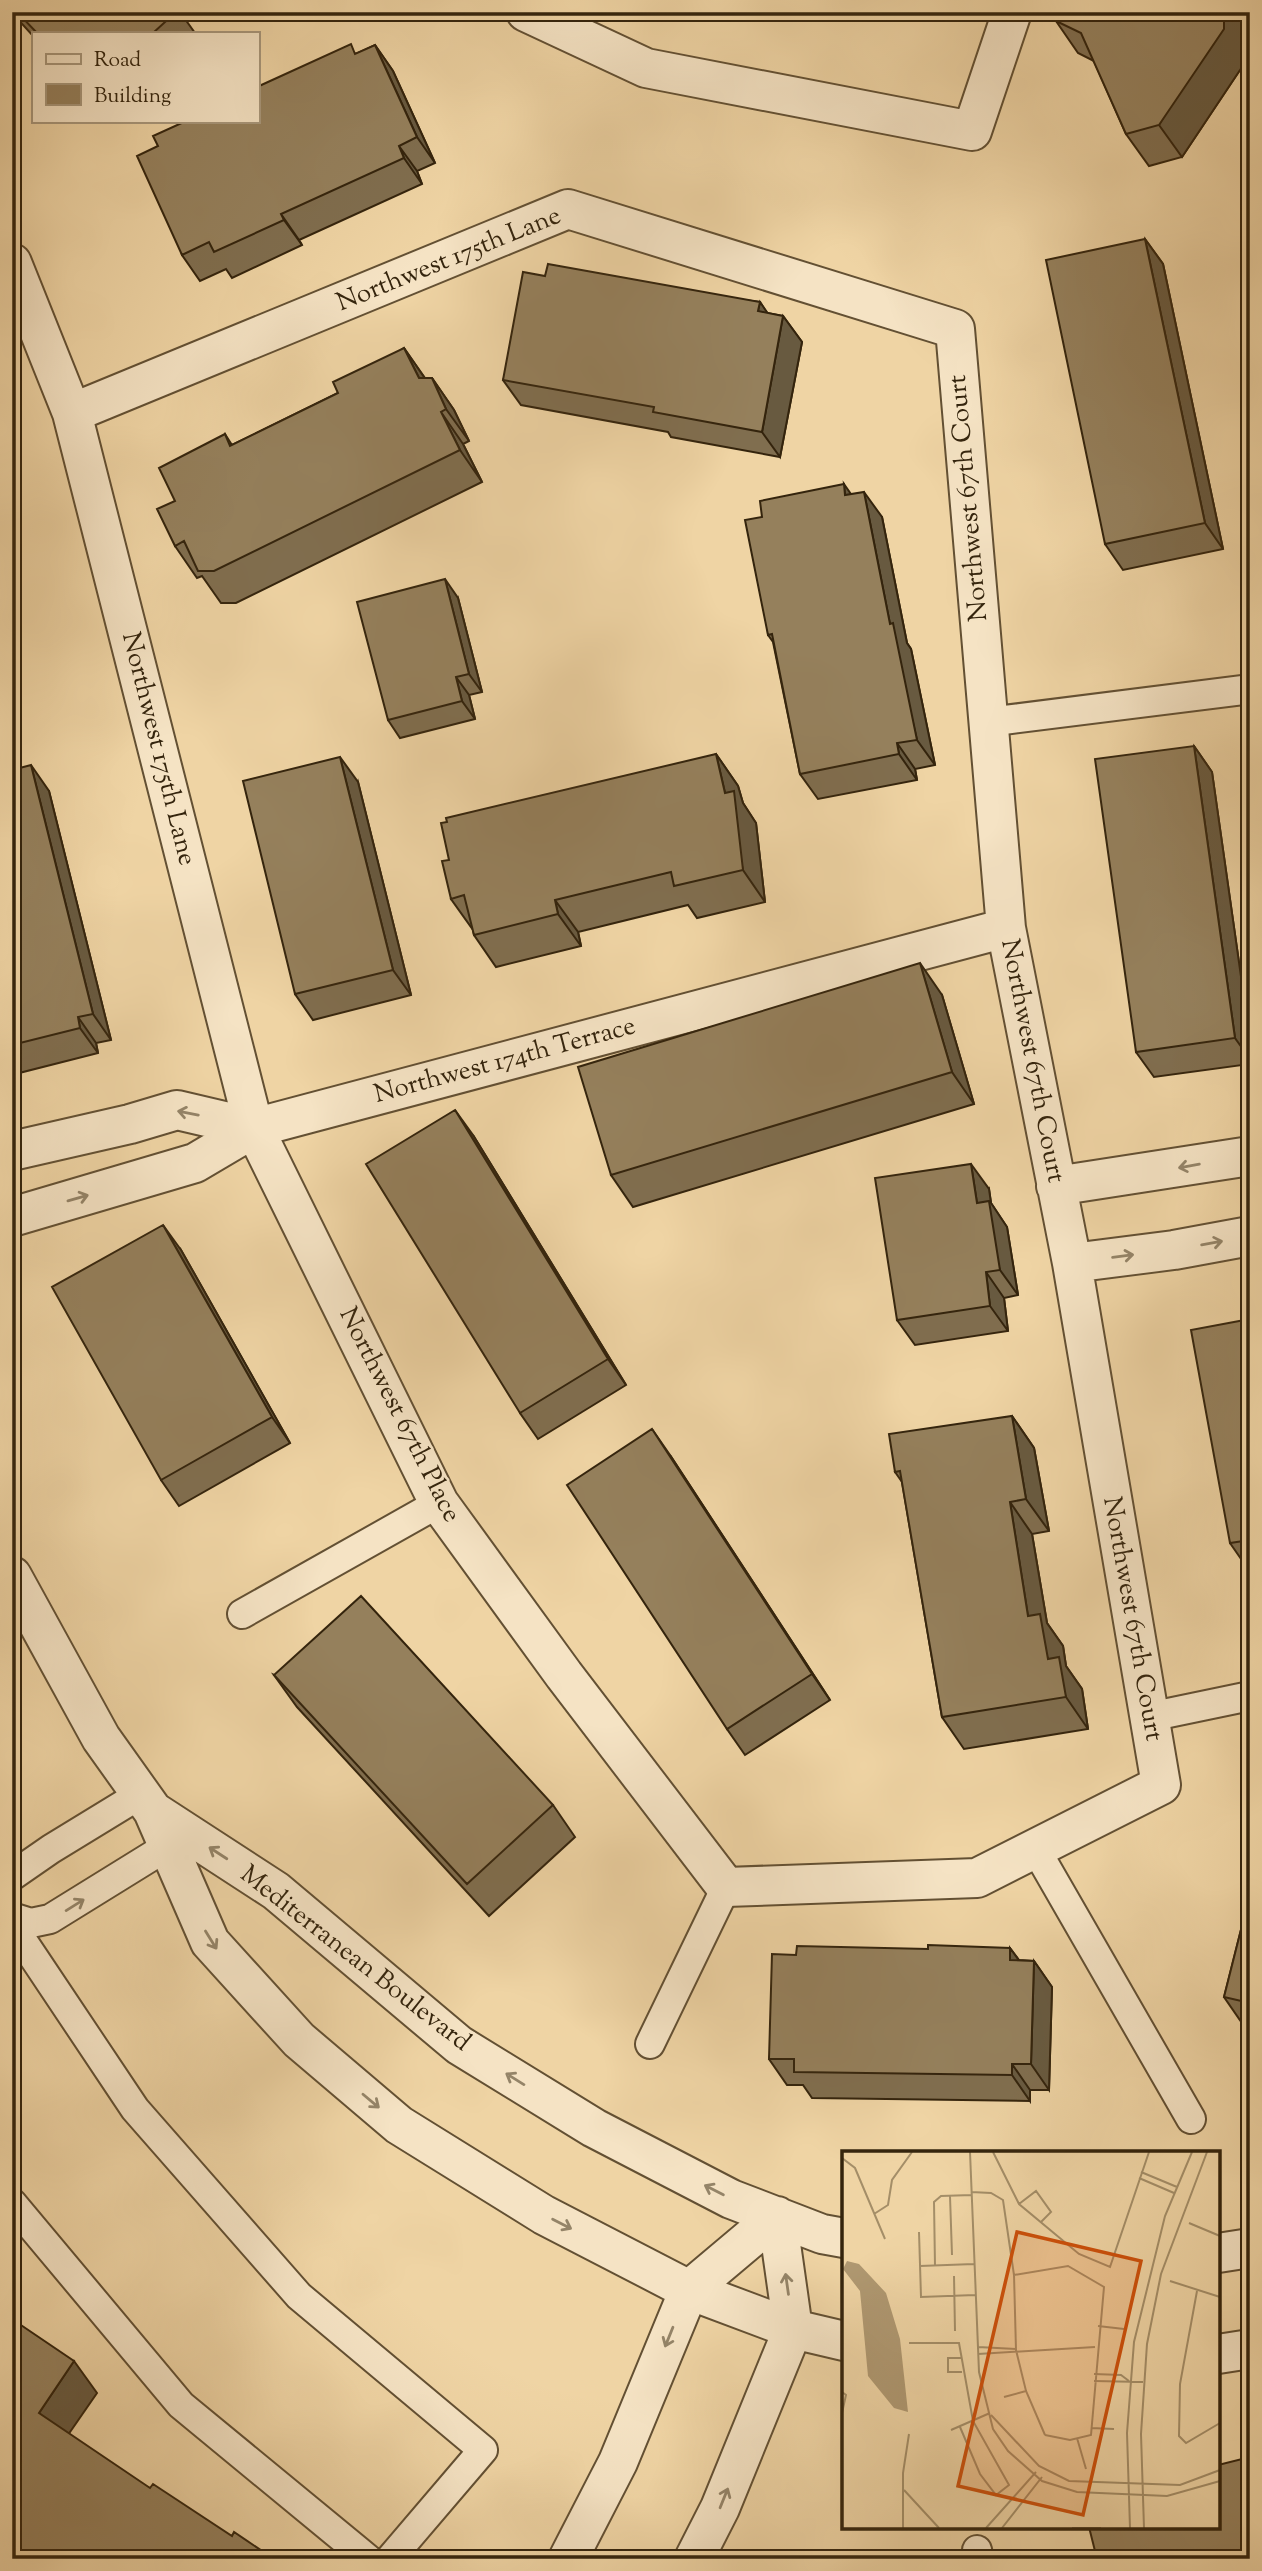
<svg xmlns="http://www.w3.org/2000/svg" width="1262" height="2571" font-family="'Sorts Mill Goudy',serif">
<rect width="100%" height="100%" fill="#efd4a4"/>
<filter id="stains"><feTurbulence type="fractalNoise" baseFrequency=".00286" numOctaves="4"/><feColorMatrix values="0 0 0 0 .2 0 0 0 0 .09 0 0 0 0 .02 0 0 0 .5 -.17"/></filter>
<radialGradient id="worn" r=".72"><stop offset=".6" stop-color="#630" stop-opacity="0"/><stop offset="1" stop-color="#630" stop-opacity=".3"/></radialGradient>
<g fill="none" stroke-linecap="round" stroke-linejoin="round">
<defs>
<path id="service" d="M 988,722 L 1243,690
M 242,1614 L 439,1503
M 1149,1717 L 1250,1696
M 1035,1848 L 1191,2119
M 12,1876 L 51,1849 L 141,1794
M 12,1917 L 31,1923 L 50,1919 L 168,1846
M 12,1925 L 135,2109 L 299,2296 L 483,2450 L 390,2559
M 650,2044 L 726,1887
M 12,2203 L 181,2405 L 368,2559
M 977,2550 L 979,2559"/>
<path id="minor" d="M 526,12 L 646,68 L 972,131 L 1012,12
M 12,263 L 72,413 L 254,1128 L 439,1503 L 564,1675 L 726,1887 L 977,1878 L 1161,1785 L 1072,1263 L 1006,928 L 955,329 L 568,209 L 72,413
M 12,1151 L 130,1124 L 177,1110 L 254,1128
M 1056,1186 L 1250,1156
M 12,1217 L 195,1163 L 254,1128 L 1006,928
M 1072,1263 L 1174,1250 L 1250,1236"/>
<path id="tertiary" d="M 12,1576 L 101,1738 L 153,1811 L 210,1942 L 299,2040 L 399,2125 L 544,2215 L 689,2290 L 793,2329 L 844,2341
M 153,1811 L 276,1891 L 459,2045 L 594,2128 L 731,2199 L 822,2234 L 844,2238
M 1218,2253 L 1250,2248
M 1218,2354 L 1250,2349
M 568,2559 L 618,2462 L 689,2290 L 777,2216
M 694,2559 L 720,2508 L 793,2329 L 777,2216"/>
</defs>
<use href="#service" stroke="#635033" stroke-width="32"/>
<use href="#minor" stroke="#635033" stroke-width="42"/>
<use href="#tertiary" stroke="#635033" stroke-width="42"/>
<use href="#service" stroke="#f5e3c4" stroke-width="28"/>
<use href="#minor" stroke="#f5e3c4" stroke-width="38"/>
<use href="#tertiary" stroke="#f5e3c4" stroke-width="38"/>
</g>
<path fill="#806e4f" stroke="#34240d" stroke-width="2" d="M 12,12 L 180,12 L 195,33 L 33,33 L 33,36 L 15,16 L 12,18 Z
M 1056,21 L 1246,61 L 1182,157 L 1149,166 L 1126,134 L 1094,61 L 1078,53 Z
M 375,45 L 393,71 L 435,163 L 417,171 L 422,184 L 299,240 L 302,245 L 232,278 L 226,269 L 200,281 L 182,255 L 158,146 Z
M 1145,239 L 1163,264 L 1223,549 L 1123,570 L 1105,544 Z
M 545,276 L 760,302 L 767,313 L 783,316 L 802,342 L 780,457 L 671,437 L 668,432 L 521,405 L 503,380 Z
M 404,348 L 425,378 L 432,378 L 454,410 L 469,441 L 463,444 L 482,482 L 236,603 L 221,603 L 202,576 L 197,578 L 175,546 L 225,434 L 232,445 L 338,393 Z
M 851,494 L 882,517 L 907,643 L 911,649 L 935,765 L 915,769 L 917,780 L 818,799 L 800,774 L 773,642 L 768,635 L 762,517 Z
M 458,598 L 482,692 L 469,695 L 475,719 L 400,738 L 388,720 Z
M 1194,746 L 1212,772 L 1250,1040 L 1250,1064 L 1154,1077 L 1136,1052 Z
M 716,754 L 738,786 L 743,803 L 756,823 L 765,902 L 697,918 L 688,905 L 578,932 L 581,946 L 496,967 L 474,935 L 473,930 L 451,899 Z
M 12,765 L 15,769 L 49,791 L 111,1040 L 96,1043 L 98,1053 L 19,1073 L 13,1065 L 12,1065 Z
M 358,782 L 411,995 L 313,1020 L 295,994 Z
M 942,995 L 974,1104 L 633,1207 L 611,1175 Z
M 473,1135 L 626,1385 L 538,1439 L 520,1413 Z
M 989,1189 L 991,1203 L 1007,1227 L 1018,1295 L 1004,1298 L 1008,1331 L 915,1345 L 897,1320 Z
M 181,1250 L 290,1443 L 179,1506 L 161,1480 Z
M 1250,1319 L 1250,1569 L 1248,1569 L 1230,1543 Z
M 1012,1416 L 1034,1448 L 1049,1531 L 1032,1534 L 1047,1623 L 1063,1646 L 1066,1666 L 1082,1689 L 1088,1729 L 964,1749 L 942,1717 L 902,1482 L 895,1472 Z
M 670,1455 L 830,1700 L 745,1755 L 727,1729 Z
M 274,1675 L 553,1805 L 575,1837 L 489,1916 L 297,1707 Z
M 1250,1894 L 1250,2025 L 1242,2023 L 1224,1997 Z
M 1010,1948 L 1019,1960 L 1034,1961 L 1052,1987 L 1049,2090 L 1030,2090 L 1030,2101 L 812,2098 L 803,2085 L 787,2085 L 769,2059 L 796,1955 L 928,1949 Z"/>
<path fill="#685a40" stroke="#34240d" stroke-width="2" d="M 1224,12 L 1247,12 L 1246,61 L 1182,157 L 1159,125 Z
M 375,45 L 393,71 L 435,163 L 417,137 Z
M 399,146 L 417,171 L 422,184 L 404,158 Z
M 281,214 L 299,240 L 302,245 L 284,220 Z
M 1145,239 L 1163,264 L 1223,549 L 1205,523 Z
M 760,302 L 778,328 L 758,311 Z
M 783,316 L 802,342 L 780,457 L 762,432 Z
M 404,348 L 426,380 L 419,378 Z
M 432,378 L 454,410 L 469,441 L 446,409 Z
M 441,412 L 463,444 L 482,482 L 460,450 Z
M 844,484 L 862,510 L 845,495 Z
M 864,492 L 882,517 L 907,643 L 911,649 L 935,765 L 917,740 L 890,624 Z
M 445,579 L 458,598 L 482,692 L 469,674 Z
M 456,677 L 469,695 L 475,719 L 462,701 Z
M 12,690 L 14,709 L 12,706 Z
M 897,743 L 915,769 L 917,780 L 899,754 Z
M 1194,746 L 1212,772 L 1250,1040 L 1250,1059 L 1235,1038 Z
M 716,754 L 738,786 L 743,803 L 756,823 L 765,902 L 743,870 Z
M 340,757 L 358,782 L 411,995 L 393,970 Z
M 31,765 L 49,791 L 111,1040 L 93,1014 Z
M 555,900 L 578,932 L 581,946 L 558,914 Z
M 920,963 L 942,995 L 974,1104 L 952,1072 Z
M 78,1017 L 96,1043 L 98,1053 L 80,1028 Z
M 455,1110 L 473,1135 L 626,1385 L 608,1359 Z
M 971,1164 L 989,1189 L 991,1203 L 1007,1227 L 1018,1295 L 1000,1270 L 977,1203 Z
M 163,1225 L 181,1250 L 290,1443 L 272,1417 Z
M 986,1272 L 1004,1298 L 1008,1331 L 990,1306 Z
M 1012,1416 L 1034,1448 L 1049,1531 L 1026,1499 Z
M 652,1429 L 670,1455 L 830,1700 L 812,1674 Z
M 1010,1502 L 1032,1534 L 1047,1623 L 1063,1646 L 1066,1666 L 1082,1689 L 1088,1729 L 1066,1697 L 1028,1616 Z
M 1010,1948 L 1028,1973 L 1010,1960 Z
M 1034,1961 L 1052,1987 L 1049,2090 L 1031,2064 Z
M 1012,2064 L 1030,2090 L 1030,2101 L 1012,2075 Z
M 74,2361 L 97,2393 L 61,2445 L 39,2413 Z"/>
<path fill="#95805c" stroke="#34240d" stroke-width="2" d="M 17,12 L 176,12 L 153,33 L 37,33 Z
M 1061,12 L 1224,12 L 1224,29 L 1159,125 L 1126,134 L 1081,33 L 1056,21 Z
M 351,44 L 355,54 L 375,45 L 417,137 L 399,146 L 404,158 L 281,214 L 284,220 L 214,252 L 209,242 L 182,255 L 137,156 L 158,146 L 153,136 L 186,121 L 257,121 L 257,87 Z
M 1145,239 L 1205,523 L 1105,544 L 1046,260 Z
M 548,264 L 760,302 L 758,311 L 783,316 L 762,432 L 653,412 L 654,407 L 503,380 L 523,272 L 545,276 Z
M 404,348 L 419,378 L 432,378 L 446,409 L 441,412 L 460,450 L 214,571 L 198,571 L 184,541 L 175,546 L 157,509 L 175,501 L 159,468 L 225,434 L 230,446 L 338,393 L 333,382 Z
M 844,484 L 845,495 L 864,492 L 890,624 L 893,623 L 917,740 L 897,743 L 899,754 L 800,774 L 772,634 L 768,635 L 745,520 L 762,517 L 760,501 Z
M 445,579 L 469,674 L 456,677 L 462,701 L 388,720 L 357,602 Z
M 1194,746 L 1235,1038 L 1136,1052 L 1095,759 Z
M 716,754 L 725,793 L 734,791 L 743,870 L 674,886 L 671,872 L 555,900 L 558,914 L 474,935 L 464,895 L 451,899 L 442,861 L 449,860 L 441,823 L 447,822 L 446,818 Z
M 340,757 L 393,970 L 295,994 L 243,781 Z
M 31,765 L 93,1014 L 78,1017 L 80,1028 L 12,1045 L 12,770 Z
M 920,963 L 952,1072 L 611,1175 L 578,1067 Z
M 455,1110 L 608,1359 L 520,1413 L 366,1164 Z
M 971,1164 L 977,1203 L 989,1201 L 1000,1270 L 986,1272 L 990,1306 L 897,1320 L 875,1178 Z
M 163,1225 L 272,1417 L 161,1480 L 52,1287 Z
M 1250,1319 L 1250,1540 L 1230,1543 L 1191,1330 Z
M 1012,1416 L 1026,1499 L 1010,1502 L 1028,1616 L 1040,1614 L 1048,1659 L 1059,1657 L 1066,1697 L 942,1717 L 900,1471 L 895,1472 L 889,1434 Z
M 652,1429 L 812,1674 L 727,1729 L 567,1485 Z
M 361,1596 L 553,1805 L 467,1884 L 274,1675 Z
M 1250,1894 L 1250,2003 L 1224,1997 Z
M 928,1945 L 1010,1948 L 1010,1960 L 1034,1961 L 1031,2064 L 1012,2064 L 1012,2075 L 794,2072 L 794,2059 L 769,2059 L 772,1954 L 796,1955 L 797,1946 L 928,1949 Z
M 12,2319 L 74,2361 L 39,2413 L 150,2488 L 153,2484 L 232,2536 L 234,2532 L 274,2559 L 12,2559 Z
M 1250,2457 L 1250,2559 L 1097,2559 L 1089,2527 L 1218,2527 L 1218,2465 Z"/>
<defs><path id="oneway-shaft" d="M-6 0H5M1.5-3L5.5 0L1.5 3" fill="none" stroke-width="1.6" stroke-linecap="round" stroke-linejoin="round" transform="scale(1.75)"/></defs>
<g stroke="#948468">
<use href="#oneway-shaft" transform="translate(188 1113) rotate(-169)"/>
<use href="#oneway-shaft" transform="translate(1189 1166) rotate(170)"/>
<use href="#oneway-shaft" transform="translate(78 1198) rotate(-16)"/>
<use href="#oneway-shaft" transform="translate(1212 1243) rotate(-10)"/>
<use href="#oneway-shaft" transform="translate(1123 1256) rotate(-7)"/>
<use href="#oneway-shaft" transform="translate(218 1853) rotate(-147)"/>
<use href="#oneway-shaft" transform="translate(75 1905) rotate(-32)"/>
<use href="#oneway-shaft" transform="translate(211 1940) rotate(58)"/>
<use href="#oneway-shaft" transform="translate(515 2079) rotate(-148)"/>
<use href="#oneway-shaft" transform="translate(371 2101) rotate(40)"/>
<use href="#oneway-shaft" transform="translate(714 2190) rotate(-153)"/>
<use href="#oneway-shaft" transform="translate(562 2224) rotate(27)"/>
<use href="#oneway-shaft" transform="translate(787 2284) rotate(-98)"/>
<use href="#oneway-shaft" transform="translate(669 2337) rotate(112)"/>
<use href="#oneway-shaft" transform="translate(724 2498) rotate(-68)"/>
</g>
<g text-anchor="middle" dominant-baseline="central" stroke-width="5" stroke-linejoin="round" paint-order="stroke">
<g font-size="26" fill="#34240d" stroke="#f5e3c4">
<text transform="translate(449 260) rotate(-22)">Northwest 175th Lane</text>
<text transform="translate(969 498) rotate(-95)">Northwest 67th Court</text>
<text transform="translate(158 749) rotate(76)">Northwest 175th Lane</text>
<text transform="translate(505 1061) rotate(-15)">Northwest 174th Terrace</text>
<text transform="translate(1032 1061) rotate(79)">Northwest 67th Court</text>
<text transform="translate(399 1415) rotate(63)">Northwest 67th Place</text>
<text transform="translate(1132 1619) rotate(80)">Northwest 67th Court</text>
<text transform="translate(355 1959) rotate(38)">Mediterranean Boulevard</text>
</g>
</g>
<g transform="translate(842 2151)">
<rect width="378" height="378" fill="#efd4a4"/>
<path d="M 5,110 L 17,113 L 44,142 L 58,188 L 66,261 L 52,257 L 26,225 L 18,140 L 1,118 Z" fill="#af9871"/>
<path fill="none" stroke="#a48e68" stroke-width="2" d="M 128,1 L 137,221 L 151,278 L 166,300 L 200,330 L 235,341 L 325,345 L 378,330M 151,1 L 177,53 L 237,103 L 268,116 L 307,1M 0,7 L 13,17 L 43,88M 299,21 L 335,36M 297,27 L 332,42M 129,41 L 149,42 L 161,49 L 172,124 L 174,199 L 184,240 L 203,284M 108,45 L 110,104M 177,53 L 194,40 L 209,61 L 199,71M 32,63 L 46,54 L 50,29 L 70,1M 347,72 L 378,85M 77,81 L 79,146 L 133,144M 78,115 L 132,113M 93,115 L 92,51 L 99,45 L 130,44M 172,124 L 226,115 L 262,136 L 249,284 L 228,289 L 203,284M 112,125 L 113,180M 328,130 L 378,146M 355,140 L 338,233 L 337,285 L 344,292 L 378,272M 256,175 L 282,178M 67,192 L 117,192 L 131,270 L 167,334 L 154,344 L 138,323 L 118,276M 136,196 L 174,198M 136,203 L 253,196M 119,207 L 106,207 L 106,221 L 120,221M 252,223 L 279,224 L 287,230M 252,230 L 301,231M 0,241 L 4,244 L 0,262M 162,246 L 184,240M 149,264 L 197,315 L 227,330 L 338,334 L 378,319M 249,277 L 272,278M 109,279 L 148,262M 235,287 L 244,318M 62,339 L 97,377M 61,377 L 61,322 L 67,283M 144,377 L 194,321M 160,377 L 200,326M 230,377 L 259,377M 288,377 L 285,282 L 292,191 L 323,65 L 350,1M 302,377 L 299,283 L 305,193 L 319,123 L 365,1"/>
<path fill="#cd510c" fill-opacity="0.15" stroke="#cd510c" stroke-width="3.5" d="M 175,81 L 299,110 L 241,364 L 116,335 Z"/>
<rect width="378" height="378" fill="none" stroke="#34240d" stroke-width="3.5"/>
</g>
<rect width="1262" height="2571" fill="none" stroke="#efd4a4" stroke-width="42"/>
<rect x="14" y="14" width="1234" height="2543" fill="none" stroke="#34240d" stroke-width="3.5"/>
<rect x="21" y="21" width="1220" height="2529" fill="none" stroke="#34240d" stroke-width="2"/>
<rect x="32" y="32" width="228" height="91" fill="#f5e3c4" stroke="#a8977b" stroke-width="2"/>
<rect x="46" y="54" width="35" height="10" fill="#f5e3c4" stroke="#a8977b" stroke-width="2"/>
<text x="94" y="66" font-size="21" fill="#34240d">Road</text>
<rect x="46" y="84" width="35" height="21" fill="#95805c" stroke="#a8977b" stroke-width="2"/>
<text x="94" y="102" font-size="21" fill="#34240d">Building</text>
<rect width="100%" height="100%" filter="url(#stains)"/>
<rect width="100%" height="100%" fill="url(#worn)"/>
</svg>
